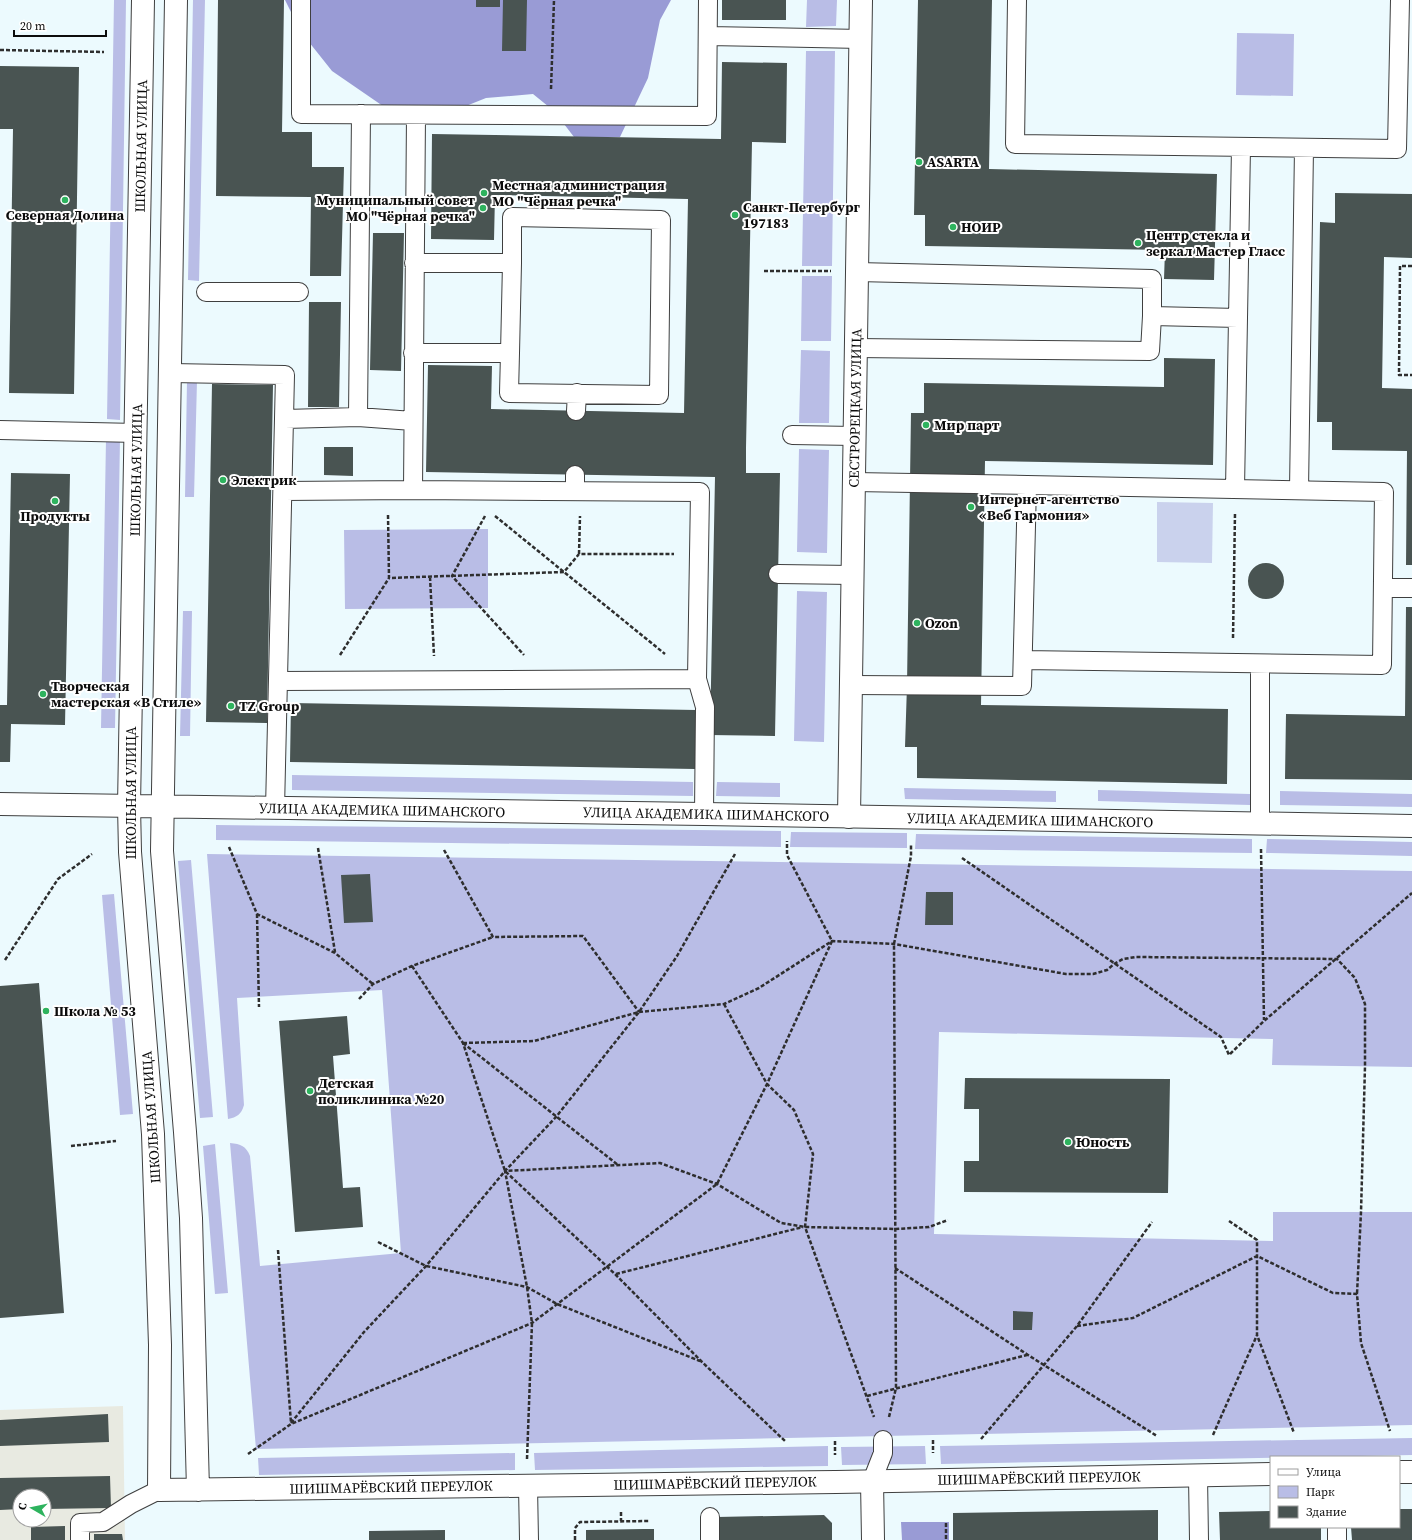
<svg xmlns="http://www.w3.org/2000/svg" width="1412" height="1540" font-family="'Source Serif 4',serif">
<rect width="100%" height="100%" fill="#ecfafe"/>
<path fill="#e8eae1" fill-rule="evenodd" d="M 123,1406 L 125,1540 L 0,1540 L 0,1410 ZM 20,1496 L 44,1496 L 44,1520 L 20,1520 Z"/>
<path fill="#b9bde6" d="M 114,0 L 126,0 L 120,420 L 107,419 Z
M 193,0 L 205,0 L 199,281 L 188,280 Z
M 807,0 L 837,0 L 836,26 L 806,27 Z
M 1237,33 L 1294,34 L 1293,96 L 1236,95 Z
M 806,51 L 835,51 L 832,266 L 802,266 Z
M 802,276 L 832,276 L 831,341 L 801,341 Z
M 801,350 L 830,351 L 829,423 L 799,423 Z
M 187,381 L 197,381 L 194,497 L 185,497 Z
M 106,439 L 120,439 L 115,728 L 101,728 Z
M 799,449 L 829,450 L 827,553 L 797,552 Z
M 488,529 L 488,608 L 345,609 L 344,530 Z
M 797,591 L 827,592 L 824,742 L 794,741 Z
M 183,611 L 192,611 L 190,736 L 180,736 Z
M 292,775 L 693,782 L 693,796 L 292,790 Z
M 717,782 L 780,783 L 780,797 L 716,796 Z
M 904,788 L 1056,791 L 1056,802 L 905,799 Z
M 1098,790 L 1250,794 L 1250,805 L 1098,801 Z
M 1280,791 L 1412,794 L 1412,807 L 1280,805 Z
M 216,825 L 781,831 L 781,847 L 216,840 Z
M 791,832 L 907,833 L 907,848 L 790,847 Z
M 916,834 L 1252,839 L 1252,853 L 915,849 Z
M 1267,839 L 1412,842 L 1412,856 L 1266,853 Z
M 207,854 L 1412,871 L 1412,1067 L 1272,1065 L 1273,1039 L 939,1032 L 934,1234 L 1273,1241 L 1273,1212 L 1412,1212 L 1412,1425 L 256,1449 L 230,1143 C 241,1144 246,1146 250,1156 L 260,1266 L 401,1253 L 382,990 L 237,998 L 244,1105 C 241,1115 237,1117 228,1119 Z
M 191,860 L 213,1117 L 200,1118 L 178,861 Z
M 114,894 L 133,1114 L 120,1115 L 102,895 Z
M 215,1144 L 228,1293 L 215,1294 L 203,1146 Z
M 1412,1438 L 1412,1455 L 941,1464 L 940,1446 Z
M 828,1446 L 828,1466 L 535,1470 L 534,1453 Z
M 925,1446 L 926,1464 L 842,1465 L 841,1447 Z
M 515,1453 L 515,1470 L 259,1475 L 258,1458 Z"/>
<path fill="#999bd5" d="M 285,0 L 671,0 L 660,20 L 648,78 L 620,137 L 574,137 L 554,111 L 533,94 L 486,98 L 456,110 L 396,115 L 332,71 L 301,32 Z
M 901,1522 L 949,1522 L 949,1540 L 902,1540 Z"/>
<path fill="#cad2ed" d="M 1157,502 L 1213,503 L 1212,563 L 1157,562 Z"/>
<path fill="#495452" d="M 218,0 L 284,0 L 282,132 L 312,132 L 312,167 L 344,167 L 341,276 L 310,276 L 311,197 L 216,196 Z
M 476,0 L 500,0 L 500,7 L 476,7 Z
M 503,0 L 527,0 L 526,51 L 502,51 Z
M 722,0 L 786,0 L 786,20 L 722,20 Z
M 918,0 L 992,0 L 989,169 L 1217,174 L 1214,280 L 1164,279 L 1165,250 L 925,246 L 925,215 L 914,215 Z
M 722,62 L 787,63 L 786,143 L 752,142 L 746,448 L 746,473 L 780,473 L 775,736 L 710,735 L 715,477 L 426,472 L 428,365 L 492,366 L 491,409 L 684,413 L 688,199 L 495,195 L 494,240 L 431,239 L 432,134 L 721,139 Z
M 0,66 L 79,67 L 74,394 L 9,393 L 13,129 L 0,129 Z
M 1335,193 L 1412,194 L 1412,258 L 1384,257 L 1382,388 L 1412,389 L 1412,565 L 1406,565 L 1407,451 L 1332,450 L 1332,422 L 1317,422 L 1320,222 L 1335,223 Z
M 373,233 L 404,233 L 401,371 L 370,370 Z
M 309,302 L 341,302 L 339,407 L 308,407 Z
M 1164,358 L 1215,359 L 1213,465 L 985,461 L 981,705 L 1228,709 L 1227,784 L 917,778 L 917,747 L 905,747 L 907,685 L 911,413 L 924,413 L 924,383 L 1164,387 Z
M 212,384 L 273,385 L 267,723 L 206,722 Z
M 324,447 L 353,447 L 353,476 L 324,475 Z
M 11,473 L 70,474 L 65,725 L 11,724 L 10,762 L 0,762 L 0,705 L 7,705 Z
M1248 581a18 18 0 1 1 36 0a18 18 0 1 1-36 0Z
M 1406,607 L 1412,607 L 1412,780 L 1285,779 L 1286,714 L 1405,716 Z
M 291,703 L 696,710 L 695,769 L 290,762 Z
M 370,874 L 373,922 L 344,923 L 341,875 Z
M 926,892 L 953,892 L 953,925 L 925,925 Z
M 39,983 L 64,1313 L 0,1318 L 0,986 Z
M 347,1016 L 350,1054 L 333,1056 L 343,1188 L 360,1187 L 363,1227 L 295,1232 L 279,1021 Z
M 965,1078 L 1170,1079 L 1168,1193 L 964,1192 L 964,1161 L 979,1161 L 979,1109 L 964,1109 Z
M 1013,1311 L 1033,1312 L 1032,1330 L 1013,1330 Z
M 108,1414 L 109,1442 L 0,1446 L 0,1420 Z
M 110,1476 L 111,1508 L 44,1509 L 44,1496 L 20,1496 L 20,1509 L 0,1510 L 0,1478 Z
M 1399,1509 L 1412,1509 L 1412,1540 L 1352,1540 L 1351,1527 L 1399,1527 Z
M 1158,1510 L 1158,1540 L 953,1540 L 953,1513 Z
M 1271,1511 L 1271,1527 L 1321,1527 L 1321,1540 L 1220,1540 L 1219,1512 Z
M 824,1515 L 832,1523 L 832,1540 L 718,1540 L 717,1517 Z
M 65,1526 L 65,1540 L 31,1540 L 31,1527 Z
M 643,1529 L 654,1529 L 654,1540 L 586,1540 L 586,1530 Z
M 445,1530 L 445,1540 L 369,1540 L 369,1531 Z
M 94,1534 L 122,1534 L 123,1540 L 94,1540 Z"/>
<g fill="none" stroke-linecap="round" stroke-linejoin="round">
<defs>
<path id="service" d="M 301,0 L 301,114 L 707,116 L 708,0
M 1017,0 L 1015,144 L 1397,149 L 1400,0
M 708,36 L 861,39
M 416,115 L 413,490 L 700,492 L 697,679 L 705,707 L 704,814
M 857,272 L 1152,279 L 1152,316
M 206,292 L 299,292
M 856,348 L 1150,351 L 1152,316 L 1238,318
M 413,353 L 510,353 L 509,393 L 659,395 L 661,220 L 512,217 L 512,263 L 414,263
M 510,353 L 512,263
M 171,373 L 285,375 L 275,809
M 576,411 L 577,393
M 358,417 L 361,114
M 285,419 L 358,417 L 413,421
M 0,430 L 137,433
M 792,435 L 855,436
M 854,482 L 1027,485
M 1235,489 L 1241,147
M 1299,490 L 1304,148
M 283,491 L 413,490
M 575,491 L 575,475
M 778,574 L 853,575
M 1383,588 L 1412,588
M 278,681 L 697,679
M 851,685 L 1022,686 L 1027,485 L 1384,492 L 1382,665 L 1023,660
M 1260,824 L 1260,664
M 1198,1476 L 1199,1540
M 872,1481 L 883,1453 L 883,1440
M 528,1486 L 529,1540
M 710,1517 L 710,1540
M 1337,1527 L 1337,1540
M 80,1540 L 80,1523 L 103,1522 L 131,1504 L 159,1490"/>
<path id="minor" d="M 849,817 L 861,0
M 872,1481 L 873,1540"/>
<path id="tertiary" d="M 143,0 L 129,806 L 130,852 L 153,1134 L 160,1345 L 159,1490 L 836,1482 L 1271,1474
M 176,0 L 162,851 L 185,1132 L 191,1218 L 198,1490
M 0,804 L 704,814 L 1412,826
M 1399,1472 L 1412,1472"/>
</defs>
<use href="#service" stroke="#3f3f3f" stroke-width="20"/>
<use href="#minor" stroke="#3f3f3f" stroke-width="24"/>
<use href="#tertiary" stroke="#3f3f3f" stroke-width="24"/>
<path stroke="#2e2e2e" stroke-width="2.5" stroke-dasharray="4 2" stroke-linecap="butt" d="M 0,50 L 104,52
M 551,89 L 554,0
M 1412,266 L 1400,266 L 1399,375 L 1412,375
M 764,271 L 831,271
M 388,515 L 389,578 L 564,572 L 579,554 L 674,554
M 485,516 L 452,576 L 524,655
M 495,516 L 665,654
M 579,554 L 580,516
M 430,577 L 434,656
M 1233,638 L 1235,513
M 340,655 L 389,578
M 229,847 L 257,914 L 335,953 L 373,984
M 318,848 L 335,952
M 1261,849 L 1264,1020
M 444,850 L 493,937 L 583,936 L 639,1012
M 962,858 L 1221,1037 L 1229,1055 L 1264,1021 L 1412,893
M 257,914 L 259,1007
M 5,960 L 58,879 L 92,854
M 412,966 L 463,1043 L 505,1171 L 616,1275 L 702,1362 L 786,1442
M 359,999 L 373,984 L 412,966 L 493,937
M 724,1004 L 767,1084 L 794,1110 L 813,1154 L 805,1227 L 874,1417
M 463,1043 L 534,1041 L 639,1012 L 724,1004 L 759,988 L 832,941 L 894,944 L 1066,974 L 1093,974 L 1107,970 L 1114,964 L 1123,959 L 1136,957 L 1337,959 L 1355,978 L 1365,1004 L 1365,1066 L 1361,1212 L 1357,1294
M 463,1043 L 618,1165
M 71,1146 L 116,1141
M 1229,1221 L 1257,1240 L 1257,1335 L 1294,1433
M 378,1242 L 426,1266 L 527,1287 L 557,1304 L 700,1361
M 278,1250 L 291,1423
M 895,1268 L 1028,1355 L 1157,1436
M 616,1274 L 803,1227
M 1077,1326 L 1133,1318 L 1257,1256 L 1333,1293 L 1357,1294 L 1361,1343 L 1390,1431
M 867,1396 L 1027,1355
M 889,1417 L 896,1388 L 894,944 L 911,856 L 911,844
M 291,1423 L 364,1332 L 426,1266 L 505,1171 L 556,1117 L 639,1012 L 677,956 L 735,854
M 1213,1435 L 1257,1335
M 981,1439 L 1077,1326 L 1152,1222
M 933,1440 L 933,1453
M 835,1441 L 835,1455
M 248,1454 L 291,1424 L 532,1323 L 717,1184 L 767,1084 L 832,941 L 787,855 L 787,841
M 527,1459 L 532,1323 L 527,1287 L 505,1171 L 660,1163 L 717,1184 L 781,1223 L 805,1227 L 895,1229 L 929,1227 L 948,1220
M 621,1512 L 621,1521
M 946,1523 L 946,1540
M 575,1540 L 575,1528 L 580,1522 L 650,1521"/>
<use href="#service" stroke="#fff" stroke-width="18"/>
<use href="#minor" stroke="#fff" stroke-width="22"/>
<use href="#tertiary" stroke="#fff" stroke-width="22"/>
</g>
<g fill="#2eb35e" stroke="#fff" stroke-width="1.5">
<circle cx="919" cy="162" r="4"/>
<circle cx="484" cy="193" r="4"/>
<circle cx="65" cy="200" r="4"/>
<circle cx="483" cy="208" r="4"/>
<circle cx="735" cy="215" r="4"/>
<circle cx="953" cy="227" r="4"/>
<circle cx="1138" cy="243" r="4"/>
<circle cx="926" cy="425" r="4"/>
<circle cx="223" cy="480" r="4"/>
<circle cx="55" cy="501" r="4"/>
<circle cx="971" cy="507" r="4"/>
<circle cx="917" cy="623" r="4"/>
<circle cx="43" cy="694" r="4"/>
<circle cx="231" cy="706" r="4"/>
<circle cx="46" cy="1011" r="4"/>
<circle cx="310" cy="1091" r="4"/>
<circle cx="1068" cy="1142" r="4"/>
</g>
<g text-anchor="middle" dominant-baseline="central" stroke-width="4" stroke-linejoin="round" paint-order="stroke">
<g font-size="14" fill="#0c0c0c" stroke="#fff">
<text transform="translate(141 146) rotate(-89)">ШКОЛЬНАЯ УЛИЦА</text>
<text transform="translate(855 408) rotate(-89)">СЕСТРОРЕЦКАЯ УЛИЦА</text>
<text transform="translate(136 470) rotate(-89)">ШКОЛЬНАЯ УЛИЦА</text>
<text transform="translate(131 793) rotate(-90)">ШКОЛЬНАЯ УЛИЦА</text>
<text transform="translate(382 810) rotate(1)">УЛИЦА АКАДЕМИКА ШИМАНСКОГО</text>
<text transform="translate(706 814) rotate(1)">УЛИЦА АКАДЕМИКА ШИМАНСКОГО</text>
<text transform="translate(1030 820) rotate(1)">УЛИЦА АКАДЕМИКА ШИМАНСКОГО</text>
<text transform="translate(151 1117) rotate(-94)">ШКОЛЬНАЯ УЛИЦА</text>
<text transform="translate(1039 1478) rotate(-1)">ШИШМАРЁВСКИЙ ПЕРЕУЛОК</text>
<text transform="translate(715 1483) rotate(-1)">ШИШМАРЁВСКИЙ ПЕРЕУЛОК</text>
<text transform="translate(391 1487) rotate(-1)">ШИШМАРЁВСКИЙ ПЕРЕУЛОК</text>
</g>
<g font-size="14" font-weight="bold" fill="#0c0c0c" stroke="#fff" text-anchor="start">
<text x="927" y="162">ASARTA</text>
<text x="492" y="185">Местная администрация<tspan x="492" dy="16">МО "Чёрная речка"</tspan></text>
<text x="475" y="200" text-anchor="end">Муниципальный совет<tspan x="475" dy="16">МО "Чёрная речка"</tspan></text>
<text x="743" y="207">Санкт-Петербург<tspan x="743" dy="16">197183</tspan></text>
<text x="65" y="215" text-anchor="middle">Северная Долина</text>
<text x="961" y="227">НОИР</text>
<text x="1146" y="235">Центр стекла и<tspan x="1146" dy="16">зеркал Мастер Гласс</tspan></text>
<text x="934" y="425">Мир парт</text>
<text x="231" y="480">Электрик</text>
<text x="979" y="499">Интернет-агентство<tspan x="979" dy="16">«Веб Гармония»</tspan></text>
<text x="55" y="516" text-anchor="middle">Продукты</text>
<text x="925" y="623">Ozon</text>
<text x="51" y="686">Творческая<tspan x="51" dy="16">мастерская «В Стиле»</tspan></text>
<text x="239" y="706">TZ Group</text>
<text x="54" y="1011">Школа № 53</text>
<text x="318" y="1083">Детская<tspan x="318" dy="16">поликлиника №20</tspan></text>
<text x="1076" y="1142">Юность</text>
</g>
</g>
<rect x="1270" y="1456" width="130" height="72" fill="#ffffff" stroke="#9e9e9e"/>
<rect x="1278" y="1469" width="20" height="6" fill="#ffffff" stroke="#9e9e9e"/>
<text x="1306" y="1476" font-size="12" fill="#0c0c0c">Улица</text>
<rect x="1278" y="1486" width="20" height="12" fill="#b9bde6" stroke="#9e9e9e"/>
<text x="1306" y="1496" font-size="12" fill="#0c0c0c">Парк</text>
<rect x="1278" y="1506" width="20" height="12" fill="#495452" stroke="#9e9e9e"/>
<text x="1306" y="1516" font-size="12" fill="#0c0c0c">Здание</text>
<g transform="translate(32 1508) rotate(279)"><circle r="19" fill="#ffffff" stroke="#9e9e9e"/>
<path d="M0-3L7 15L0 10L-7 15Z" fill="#2eb35e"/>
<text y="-6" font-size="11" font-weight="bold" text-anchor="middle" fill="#0c0c0c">С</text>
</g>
<path d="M14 30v6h92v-6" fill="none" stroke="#0c0c0c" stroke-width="2"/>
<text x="20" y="30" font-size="12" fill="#0c0c0c" stroke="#ffffff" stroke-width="3" paint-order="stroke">20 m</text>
</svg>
